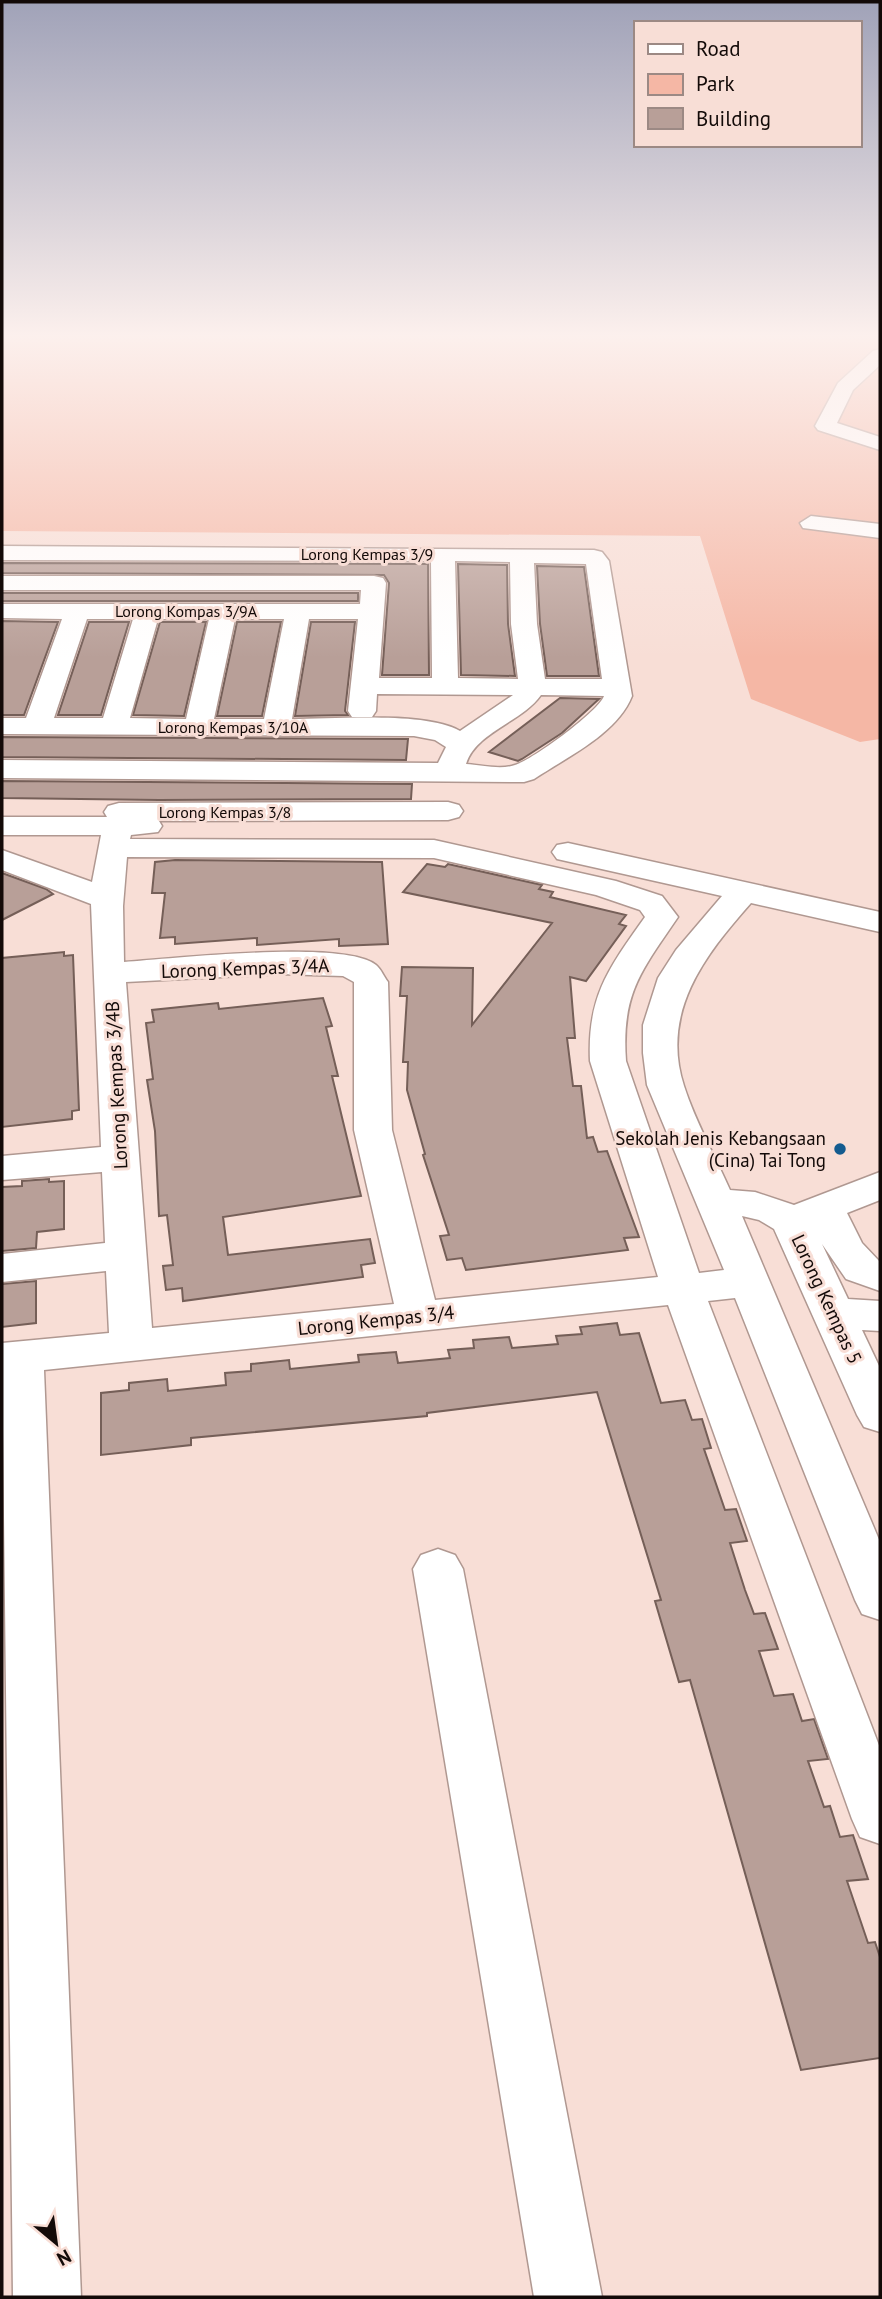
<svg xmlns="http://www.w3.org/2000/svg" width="882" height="2299" font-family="'PT Sans',sans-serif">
<rect width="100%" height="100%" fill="#f8ded6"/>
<path fill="#f5b7a5" d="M 2,336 L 880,336 L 880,739 L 860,742 L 751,699 L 700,536 L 2,531 Z"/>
<path fill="#b89f98" stroke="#755f58" stroke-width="2" d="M 2,563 L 428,564 L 429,675 L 382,675 L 389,583 L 384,575 L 2,573 Z
M 458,564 L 507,565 L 508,624 L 515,676 L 461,675 Z
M 537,566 L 584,567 L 599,676 L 547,676 L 540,624 Z
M 2,593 L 358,593 L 358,601 L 2,601 Z
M 2,621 L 58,622 L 24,715 L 2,715 Z
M 89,622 L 129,622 L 101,715 L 58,715 Z
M 160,622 L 206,622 L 184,716 L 133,715 Z
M 237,622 L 281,622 L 262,716 L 217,716 Z
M 311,622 L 355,622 L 345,711 L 348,715 L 295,716 Z
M 560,698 L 599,699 L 562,733 L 522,759 L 518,761 L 489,752 Z
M 2,737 L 408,739 L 406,760 L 2,757 Z
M 2,781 L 412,784 L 411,799 L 159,800 L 2,798 Z
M 175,860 L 382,862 L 388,944 L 339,946 L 339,939 L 257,945 L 257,938 L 175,944 L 175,937 L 160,938 L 165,893 L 152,893 L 155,862 Z
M 427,864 L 445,867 L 448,864 L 542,885 L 539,889 L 553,892 L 550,897 L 626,915 L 619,924 L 626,926 L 586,981 L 570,977 L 575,1038 L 567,1038 L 573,1086 L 581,1086 L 587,1138 L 593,1137 L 598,1152 L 607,1151 L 639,1237 L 624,1238 L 628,1250 L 466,1270 L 462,1258 L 447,1260 L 440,1236 L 449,1235 L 423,1155 L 425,1154 L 407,1090 L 408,1062 L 403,1062 L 407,996 L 400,996 L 402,967 L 473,968 L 472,1025 L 552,923 L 403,892 Z
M 2,873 L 46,889 L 53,894 L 2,920 Z
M 64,952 L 64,956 L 73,955 L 79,1110 L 72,1111 L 72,1119 L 2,1127 L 2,958 Z
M 323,998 L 332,1026 L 326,1027 L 338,1076 L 332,1076 L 361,1196 L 223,1217 L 228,1255 L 370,1239 L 375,1263 L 361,1265 L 363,1277 L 183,1301 L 182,1288 L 166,1290 L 163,1266 L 173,1265 L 167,1215 L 159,1216 L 155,1131 L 147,1080 L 153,1079 L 146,1023 L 154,1022 L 152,1010 L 218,1003 L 219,1009 Z
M 49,1179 L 49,1182 L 64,1181 L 64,1229 L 37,1232 L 36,1248 L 2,1251 L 2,1187 L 22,1186 L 22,1181 Z
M 36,1281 L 36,1323 L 2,1327 L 2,1284 Z
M 617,1323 L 620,1335 L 639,1333 L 661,1403 L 685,1400 L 692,1420 L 702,1419 L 711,1448 L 704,1449 L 725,1510 L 736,1509 L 747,1541 L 730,1543 L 745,1590 L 754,1614 L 765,1613 L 778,1649 L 759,1651 L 774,1696 L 793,1694 L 802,1721 L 814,1719 L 828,1759 L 808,1761 L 824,1807 L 830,1806 L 840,1837 L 853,1835 L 868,1879 L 847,1881 L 868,1943 L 875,1942 L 880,1957 L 880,2058 L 801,2070 L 690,1680 L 679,1682 L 655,1601 L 661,1600 L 597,1392 L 427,1413 L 427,1416 L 191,1438 L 191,1445 L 101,1455 L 101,1393 L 129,1390 L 129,1383 L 167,1379 L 168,1391 L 226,1385 L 225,1373 L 251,1371 L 251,1364 L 289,1360 L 290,1369 L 359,1362 L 358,1355 L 396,1352 L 398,1363 L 450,1358 L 448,1350 L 474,1348 L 473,1340 L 509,1337 L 512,1348 L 558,1344 L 556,1336 L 582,1334 L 580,1327 Z"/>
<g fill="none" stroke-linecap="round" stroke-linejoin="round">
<defs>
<path id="minor" d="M 880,349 L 880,365 L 853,390 L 837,423 L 880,437 L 880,450 L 818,430 L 815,426 L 838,383 L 873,351 Z
M 811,516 L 880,524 L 880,538 L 803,528 L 800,523 Z
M 2,546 L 594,550 L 602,552 L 609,561 L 632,696 C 617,734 567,757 534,779 L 524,782 L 2,778 L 2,760 L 438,763 L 446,747 L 435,740 L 414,736 L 2,734 L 2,718 L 26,718 L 62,619 L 2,618 L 2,604 L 360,604 L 361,590 L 2,590 L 2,576 L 374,576 L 383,578 L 386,583 L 379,678 L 432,678 L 431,561 L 2,560 ZM 455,561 L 510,562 L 511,624 L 518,679 L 458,678 ZM 534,563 L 586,564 L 602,679 L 545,679 L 537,624 ZM 87,619 L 133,619 L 103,718 L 54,718 ZM 158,619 L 209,619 L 186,719 L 130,718 ZM 235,619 L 284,619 L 264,719 L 214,719 ZM 309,619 L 358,619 L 348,711 L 352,717 L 372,717 L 376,711 L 377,694 L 513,695 L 460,731 C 426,711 333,719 292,719 ZM 541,695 L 604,696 C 598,712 532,760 515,765 C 501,770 481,765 466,764 C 476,732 522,722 541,695 Z
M 448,802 L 459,805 L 463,811 L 459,817 L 448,820 L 159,821 L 162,826 L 158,832 L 131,835 L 130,839 L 434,840 L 616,881 L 662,896 L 678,917 C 642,970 621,993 626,1061 L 699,1273 L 724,1270 L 647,1085 L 643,1053 L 643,1025 L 658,978 L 676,950 L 722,896 L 557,859 L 552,852 L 557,845 L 568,843 L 880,912 L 880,932 L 751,903 C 705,955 660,1012 684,1086 C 695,1121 715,1156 730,1190 L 755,1192 L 794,1205 L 880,1172 L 880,1200 L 847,1213 L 862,1243 L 880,1262 L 880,1291 L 846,1279 L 822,1244 L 848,1299 L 880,1301 L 880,1331 L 862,1330 L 880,1368 L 880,1432 L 864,1427 L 857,1415 L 774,1229 L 759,1220 L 742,1216 L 880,1542 L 880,1620 L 862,1614 L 855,1600 L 735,1298 L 708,1301 L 880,1748 L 880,1844 L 860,1837 L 852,1819 L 668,1305 L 44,1370 L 81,2297 L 13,2297 L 2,1343 L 109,1333 L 106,1271 L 2,1282 L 2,1254 L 105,1243 L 102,1172 L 2,1180 L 2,1156 L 101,1147 L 91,904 L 2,870 L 2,850 L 92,882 L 101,835 L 2,835 L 2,817 L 107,817 L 104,812 L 108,806 L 119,803 ZM 127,857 L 434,858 L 596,895 L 640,910 L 645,917 C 609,968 587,996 590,1061 L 658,1277 L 435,1300 L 392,1130 L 388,982 C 384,977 381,969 376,965 C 344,939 170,959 124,962 L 123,906 ZM 280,974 L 343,976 L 354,982 L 354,1130 L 394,1304 L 152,1328 L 126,982 Z
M 438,1549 L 455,1555 L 463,1569 L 602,2297 L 534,2297 L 413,1569 L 421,1555 Z"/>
</defs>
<use href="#minor" stroke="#b09891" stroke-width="3"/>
<use href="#minor" fill="#fff" fill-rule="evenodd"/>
</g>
<linearGradient id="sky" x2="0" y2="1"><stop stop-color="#a0a2b8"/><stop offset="0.51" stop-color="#fcf0ed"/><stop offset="1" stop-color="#fcf0ed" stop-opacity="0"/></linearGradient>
<rect width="882" height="658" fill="url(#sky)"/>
<circle fill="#145b8f" stroke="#f8ded6" stroke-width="2.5" cx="840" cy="1149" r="7"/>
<g text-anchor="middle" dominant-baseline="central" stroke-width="6" stroke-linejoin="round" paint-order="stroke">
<g font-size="16" fill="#130a08" stroke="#f8ded6">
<text x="367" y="554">Lorong Kempas 3/9</text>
<text x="186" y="611">Lorong Kompas 3/9A</text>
<text x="233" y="727">Lorong Kempas 3/10A</text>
<text x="225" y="812">Lorong Kempas 3/8</text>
</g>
<g font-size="19" fill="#130a08" stroke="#f8ded6">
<text transform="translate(245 968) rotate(-2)">Lorong Kempas 3/4A</text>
<text transform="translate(116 1085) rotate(-93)">Lorong Kempas 3/4B</text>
<text transform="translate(827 1299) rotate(65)">Lorong Kempas 5</text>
<text transform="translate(376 1320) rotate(-6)">Lorong Kempas 3/4</text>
</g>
<g font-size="19" fill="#130a08" stroke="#f8ded6" text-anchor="end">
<text x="826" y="1138">Sekolah Jenis Kebangsaan<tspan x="826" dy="22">(Cina) Tai Tong</tspan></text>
</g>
</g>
<rect width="882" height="2299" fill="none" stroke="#130a08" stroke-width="7"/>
<rect x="634" y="21" width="228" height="126" fill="#f8ded6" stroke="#9c8984" stroke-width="2"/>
<rect x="648" y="44" width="35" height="10" fill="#ffffff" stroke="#9c8984" stroke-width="2"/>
<text x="696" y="56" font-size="21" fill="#130a08">Road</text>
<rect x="648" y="74" width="35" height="21" fill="#f5b7a5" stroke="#9c8984" stroke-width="2"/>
<text x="696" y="91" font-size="21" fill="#130a08">Park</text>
<rect x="648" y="108" width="35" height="21" fill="#b89f98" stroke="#9c8984" stroke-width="2"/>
<text x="696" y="126" font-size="21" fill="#130a08">Building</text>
<g transform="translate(56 2243) rotate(151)" stroke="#f8ded6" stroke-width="5" paint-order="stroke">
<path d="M0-5L12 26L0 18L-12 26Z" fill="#130a08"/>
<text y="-10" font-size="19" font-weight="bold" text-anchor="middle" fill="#130a08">N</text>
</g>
</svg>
